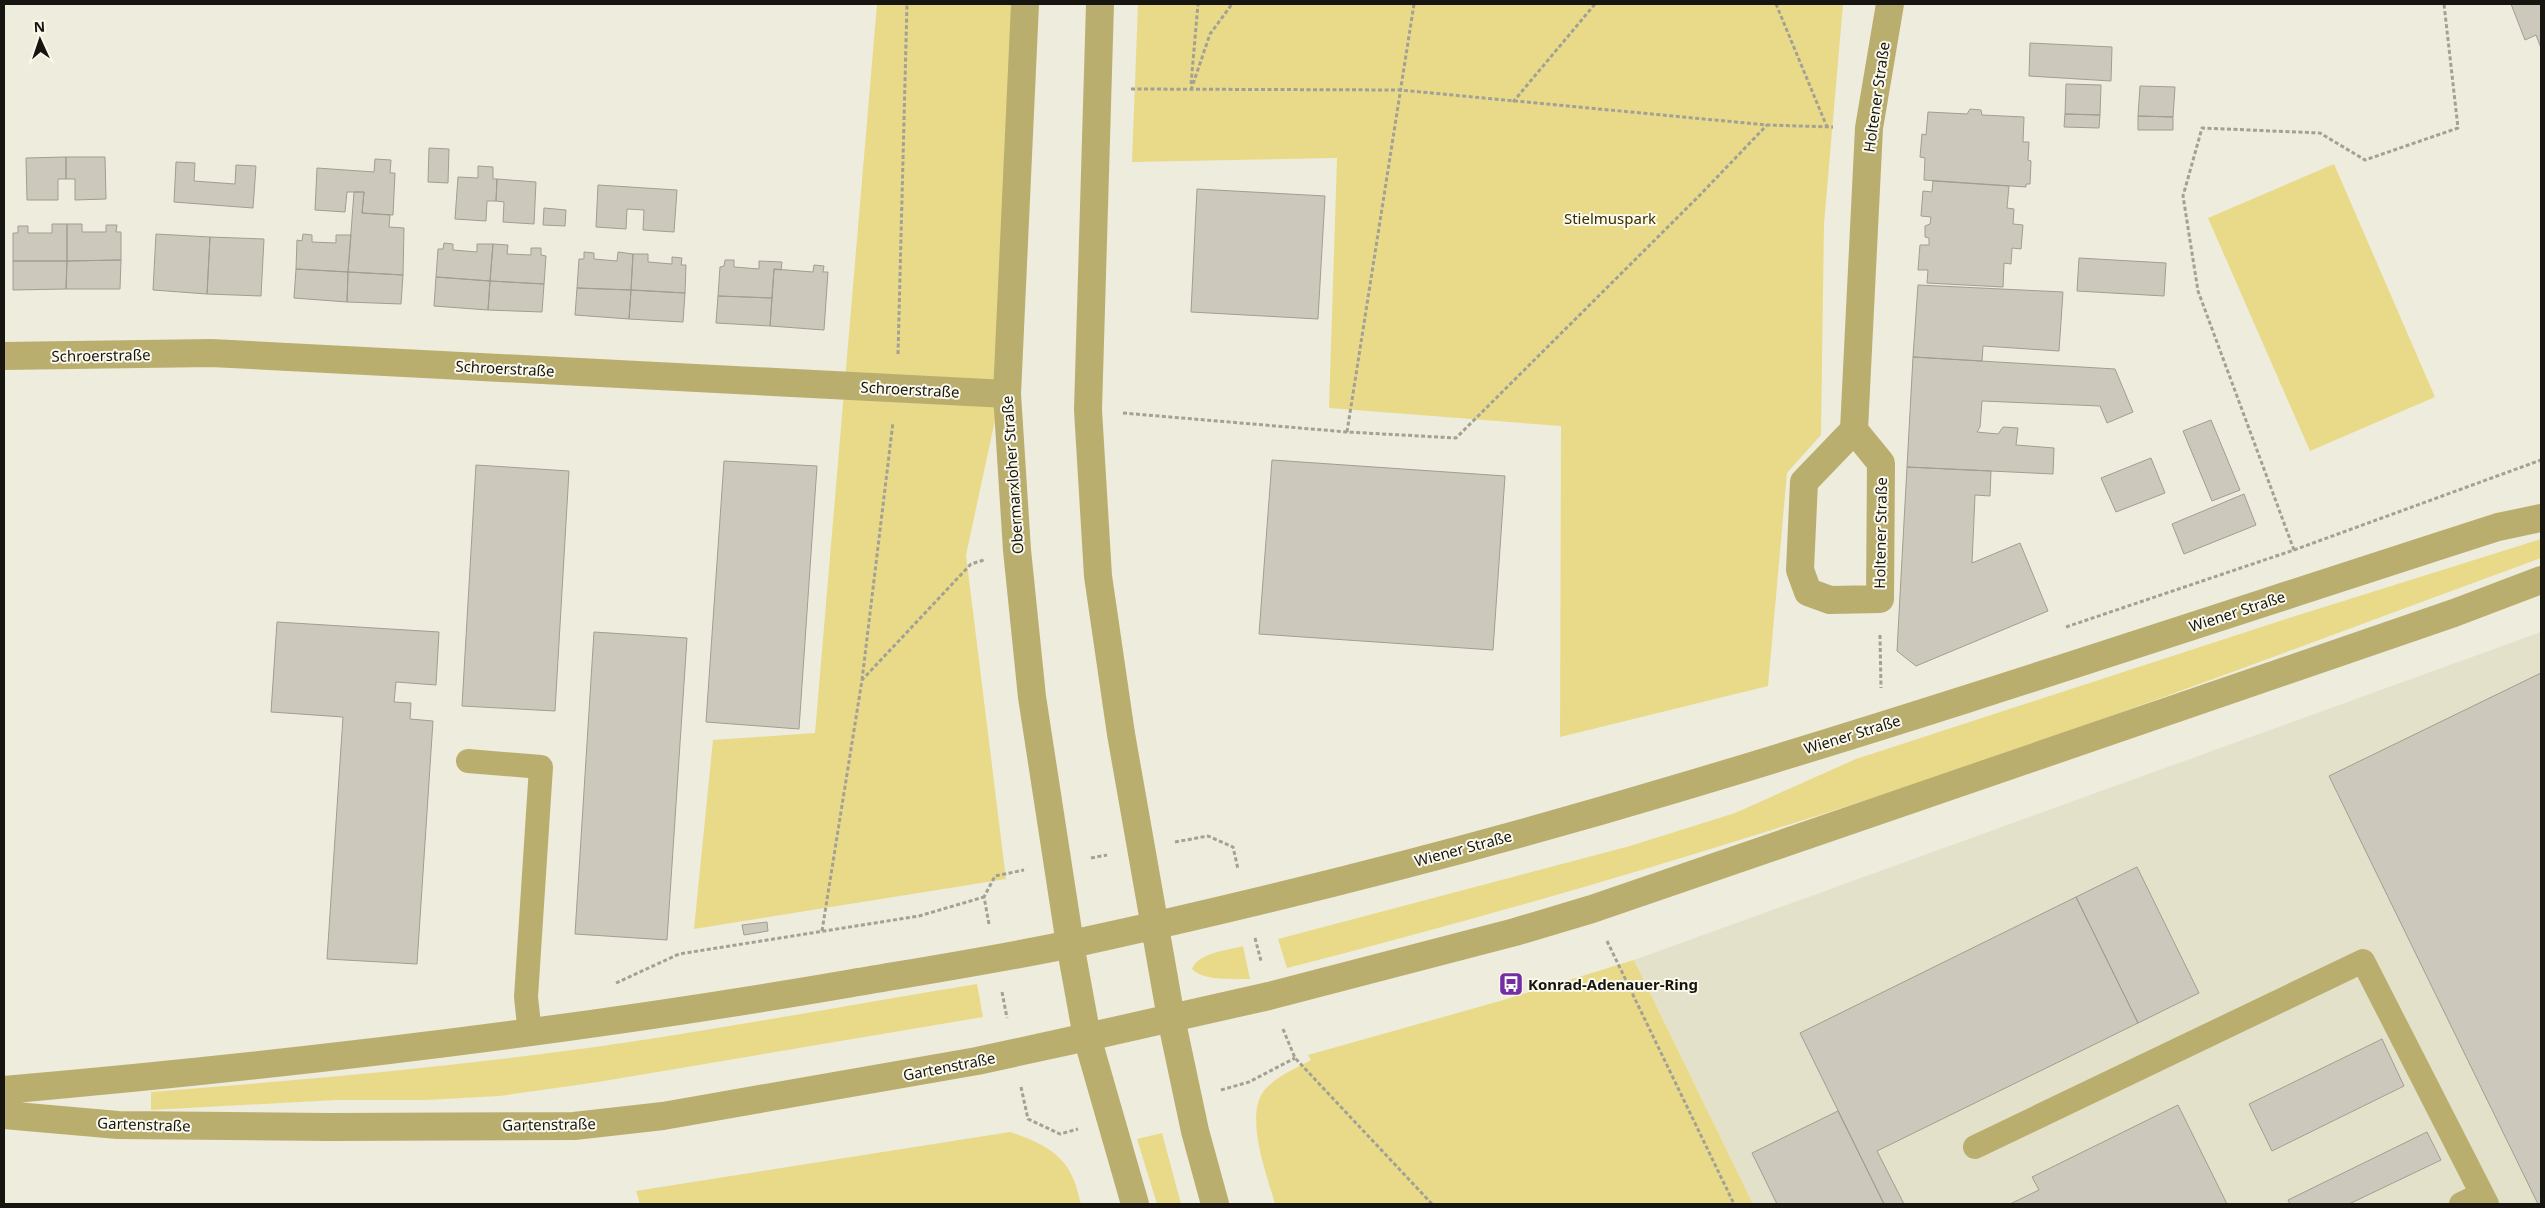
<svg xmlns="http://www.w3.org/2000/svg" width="2545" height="1208" font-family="'Noto Sans',sans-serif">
<rect width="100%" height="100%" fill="#eeecdd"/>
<path fill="#e4e1cb" d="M 2541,632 L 2541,1204 L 1753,1204 L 1634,960 Z"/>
<path fill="#e9da8a" d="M 877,4 L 1016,4 L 1000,397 L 966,555 L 1006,879 L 694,929 L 713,740 L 815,733 Z
M 1138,4 L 1843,4 L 1824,224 L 1821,435 L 1787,473 L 1768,686 L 1560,737 L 1561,426 L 1329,408 L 1337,158 L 1132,162 Z
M 2334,164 L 2435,397 L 2310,451 L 2208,218 Z
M 2541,539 L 2541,558 C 2315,641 2090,727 1860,802 C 1671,863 1480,919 1287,968 L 1278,939 L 1630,846 L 1735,813 L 1856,759 L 2286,619 Z
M 1243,946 L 1250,979 C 1234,979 1203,981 1192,969 C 1197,953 1229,950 1243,946 Z
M 1634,960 L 1753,1204 L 1275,1204 C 1267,1175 1245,1119 1263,1092 C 1274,1077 1295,1069 1311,1060 L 1308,1055 L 1500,1001 Z
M 977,984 L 983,1017 L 598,1082 L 500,1096 L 426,1100 L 336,1100 L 151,1110 L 151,1092 C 278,1082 407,1071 534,1055 C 682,1037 829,1008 977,984 Z
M 1010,1132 C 1032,1139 1061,1151 1071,1174 C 1076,1183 1078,1194 1081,1204 L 640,1204 L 636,1191 Z
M 1162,1133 L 1181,1204 L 1157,1204 L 1137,1139 Z"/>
<path fill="#ccc9bc" stroke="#a19e91" d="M 2511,4 L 2541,4 L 2541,48 L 2536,35 L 2525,40 Z
M 2030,43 L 2112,47 L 2111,81 L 2029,76 Z
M 2066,84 L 2101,85 L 2100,115 L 2065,114 Z
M 2140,86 L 2175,87 L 2173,117 L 2138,116 Z
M 1970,109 L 1981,110 L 1982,115 L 2024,117 L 2023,142 L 2029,142 L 2028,160 L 2031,161 L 2030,184 L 2026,184 L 2026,187 L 1924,180 L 1925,158 L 1920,157 L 1922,134 L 1926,135 L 1928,112 L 1967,114 Z
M 2065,114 L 2100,115 L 2099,128 L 2064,127 Z
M 2138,116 L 2173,117 L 2173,130 L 2138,130 Z
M 429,148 L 449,149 L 448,183 L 428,182 Z
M 66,157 L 105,157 L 106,199 L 75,200 L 75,179 L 66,179 Z
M 66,157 L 66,179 L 58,179 L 58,200 L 27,200 L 26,158 Z
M 375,159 L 391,160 L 390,173 L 395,173 L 393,215 L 362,213 L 364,192 L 347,192 L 345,212 L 315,210 L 317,168 L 374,172 Z
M 176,162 L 195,163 L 194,181 L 235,184 L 236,165 L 256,166 L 253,208 L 174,202 Z
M 478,166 L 493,167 L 493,179 L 497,179 L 496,201 L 487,201 L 486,221 L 455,219 L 458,177 L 478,178 Z
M 497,179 L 536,182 L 534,224 L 503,222 L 504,202 L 496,201 Z
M 1933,181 L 2009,186 L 2007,208 L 2014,209 L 2013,224 L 2023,225 L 2021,249 L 2012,248 L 2011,264 L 2004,263 L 2003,287 L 1927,283 L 1928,270 L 1918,270 L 1920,245 L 1929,245 L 1929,238 L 1925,237 L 1925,226 L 1930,224 L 1931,217 L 1921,216 L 1923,191 L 1932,192 Z
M 598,185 L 677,190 L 674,232 L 643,230 L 644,210 L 627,209 L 626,229 L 596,227 Z
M 1197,189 L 1325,196 L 1318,319 L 1191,312 Z
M 354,192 L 364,192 L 362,213 L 390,215 L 389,227 L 404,228 L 403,275 L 348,272 Z
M 544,208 L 566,210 L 565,226 L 543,225 Z
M 52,224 L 67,224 L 67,261 L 13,261 L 13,233 L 18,233 L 18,226 L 28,226 L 28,233 L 52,233 Z
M 67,224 L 82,224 L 82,232 L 106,232 L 106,225 L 117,225 L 116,232 L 121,232 L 121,260 L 67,261 Z
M 156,234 L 210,237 L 207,294 L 153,290 Z
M 303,234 L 312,235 L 312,242 L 336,243 L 336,235 L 351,235 L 348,272 L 296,269 L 297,240 L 302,241 Z
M 210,237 L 264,239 L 261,296 L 207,294 Z
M 444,243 L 453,244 L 453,250 L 477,252 L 477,244 L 493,244 L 490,281 L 436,277 L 438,249 L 443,249 Z
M 493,244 L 508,245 L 507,254 L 531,255 L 531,248 L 541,248 L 541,255 L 546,256 L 544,284 L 490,281 Z
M 584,252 L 594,253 L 594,259 L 617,261 L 618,252 L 633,254 L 631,290 L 577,288 L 579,259 L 584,259 Z
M 633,254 L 648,254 L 648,262 L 672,264 L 672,257 L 682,258 L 681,265 L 686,265 L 685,293 L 631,290 Z
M 2079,258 L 2166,263 L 2164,296 L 2077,291 Z
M 121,260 L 120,289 L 66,289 L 67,261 Z
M 725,260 L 734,260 L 734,267 L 759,269 L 759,261 L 782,262 L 781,270 L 774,269 L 772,298 L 718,296 L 720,267 L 724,266 Z
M 13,261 L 67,261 L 66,289 L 13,290 Z
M 814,265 L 824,266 L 823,272 L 828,272 L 824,330 L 770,326 L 774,269 L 813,272 Z
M 296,269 L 348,272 L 347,302 L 294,298 Z
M 348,272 L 403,275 L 401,304 L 347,302 Z
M 436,277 L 490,281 L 488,310 L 434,306 Z
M 490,281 L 544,284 L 542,312 L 488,310 Z
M 1918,285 L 2063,292 L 2059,351 L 1983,346 L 1982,361 L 1913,357 Z
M 577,288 L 631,290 L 629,319 L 575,315 Z
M 631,290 L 685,293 L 683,322 L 629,319 Z
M 718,296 L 772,298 L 770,326 L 716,323 Z
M 1913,357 L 2115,369 L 2133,412 L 2107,423 L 2100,406 L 1982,401 L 1980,427 L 1977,432 L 1998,434 L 2003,427 L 2018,428 L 2016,445 L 2054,448 L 2053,474 L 1907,467 Z
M 2211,420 L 2240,490 L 2212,501 L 2183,431 Z
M 2151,458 L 2165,493 L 2116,512 L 2101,478 Z
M 1272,460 L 1505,476 L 1493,650 L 1259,634 Z
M 724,461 L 817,466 L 799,729 L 706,722 Z
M 476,465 L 569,471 L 555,711 L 462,706 Z
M 1907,467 L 1991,471 L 1990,496 L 1975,495 L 1972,563 L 2020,543 L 2048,611 L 1916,666 L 1897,651 Z
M 2244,494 L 2256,525 L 2184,554 L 2172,524 Z
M 277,622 L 439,632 L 436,685 L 396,682 L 394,702 L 411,703 L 410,719 L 433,721 L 417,964 L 327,959 L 343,717 L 271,712 Z
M 594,632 L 687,638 L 667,940 L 575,934 Z
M 2541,673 L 2541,1204 L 2538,1204 L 2329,776 Z
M 2137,867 L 2199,993 L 2138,1023 L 2076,897 Z
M 2076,897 L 2138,1023 L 1877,1151 L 1904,1204 L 1884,1204 L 1800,1033 Z
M 767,922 L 768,931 L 744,935 L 742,925 Z
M 2382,1039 L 2404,1086 L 2272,1151 L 2249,1104 Z
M 2178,1105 L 2227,1204 L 2010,1204 L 2039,1190 L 2032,1177 Z
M 1838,1111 L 1884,1204 L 1777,1204 L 1752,1153 Z
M 2427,1132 L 2441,1160 L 2349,1204 L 2290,1204 L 2288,1200 Z"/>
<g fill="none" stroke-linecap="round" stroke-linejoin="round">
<path stroke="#a3a196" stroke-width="3" stroke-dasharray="4 2.5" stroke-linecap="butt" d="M 1776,4 L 1827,127
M 1191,84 L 1198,4
M 1131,89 L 1400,90 L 1767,125 L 1833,127
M 1191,90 L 1210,34 L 1232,4
M 1513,102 L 1595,4
M 898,354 L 907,4
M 1123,413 L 1347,432 L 1456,438 L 1699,196 L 1767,125
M 1347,432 L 1414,4
M 2294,550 L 2198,291 L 2183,196 L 2202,128 L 2320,133 L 2365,160 L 2458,128 L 2444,4
M 2066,627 L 2294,550 L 2541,460
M 1880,635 L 1881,688
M 862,680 L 893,422
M 1175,842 L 1208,836 L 1233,847 L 1238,869
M 1091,858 L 1107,855
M 989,924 L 984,897 L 995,876 L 1024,870
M 822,931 L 862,680 L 971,564 L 984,560
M 1255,938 L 1261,961
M 1607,941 L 1734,1204
M 616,983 L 679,954 L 919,916 L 984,897
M 1002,992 L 1007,1018
M 1283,1029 L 1295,1058 L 1432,1204
M 1021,1087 L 1028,1119 L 1060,1134 L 1078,1129
M 1221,1090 L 1249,1082 L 1295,1058"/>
<path stroke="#baae6f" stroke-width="24" d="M 468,761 L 541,767 L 526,997 L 530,1034
M 1975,1147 L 2363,961 L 2487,1204
M 2461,1204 L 2482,1194"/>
<path stroke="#baae6f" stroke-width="28" d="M 4,356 L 211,353 L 1007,394
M 1854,430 L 1804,482 L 1800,570 L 1808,592 L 1830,600 L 1880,599 L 1881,463 L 1854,430 L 1869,128 L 1890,4
M 1171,1018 L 1195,1131 L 1215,1204
M 1087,1037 L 1135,1204"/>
<path stroke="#baae6f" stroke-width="28" d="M 1025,4 L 1007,394 L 1017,550 L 1032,697 L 1070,944 L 1087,1037
M 1100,4 L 1088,410 L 1098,576 L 1121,734 L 1171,1018
M 4,1090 C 286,1065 568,1032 847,984 C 923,971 1000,959 1076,943 C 1277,899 1478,848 1675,789 C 1951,707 2224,615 2498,527 L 2541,518
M 4,1115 L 118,1125 L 329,1127 L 574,1126 L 663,1116 L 977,1061 L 1087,1037 L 1269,996 L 1515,932 L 1592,909 L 2454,613 L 2541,580"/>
</g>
<defs>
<symbol id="bus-square" viewBox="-11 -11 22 22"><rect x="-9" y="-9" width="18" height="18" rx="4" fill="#752ea2" stroke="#fbf9eb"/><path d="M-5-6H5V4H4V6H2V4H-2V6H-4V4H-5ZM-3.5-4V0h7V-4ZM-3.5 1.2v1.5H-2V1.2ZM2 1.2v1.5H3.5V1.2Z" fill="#fff"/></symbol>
</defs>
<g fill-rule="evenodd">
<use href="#bus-square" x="1497" y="970" width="28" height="28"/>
</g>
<g text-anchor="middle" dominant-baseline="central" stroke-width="4" stroke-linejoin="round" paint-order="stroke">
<g font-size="15" fill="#161510" stroke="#fbf9eb">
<text transform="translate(1876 97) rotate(-82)">Holtener Straße</text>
<text transform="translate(101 355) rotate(-1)">Schroerstraße</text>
<text transform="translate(505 368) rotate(3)">Schroerstraße</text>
<text transform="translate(910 389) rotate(3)">Schroerstraße</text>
<text transform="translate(1012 475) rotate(-94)">Obermarxloher Straße</text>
<text transform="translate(1880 533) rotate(-89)">Holtener Straße</text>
<text transform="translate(2237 611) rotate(-18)">Wiener Straße</text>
<text transform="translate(1852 734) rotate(-17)">Wiener Straße</text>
<text transform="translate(1463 848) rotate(-15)">Wiener Straße</text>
<text transform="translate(949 1066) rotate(-11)">Gartenstraße</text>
<text transform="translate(144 1124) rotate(2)">Gartenstraße</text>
<text transform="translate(549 1124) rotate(-1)">Gartenstraße</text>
</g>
<g font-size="15" fill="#362e00" stroke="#fbf9eb">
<text x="1610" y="218">Stielmuspark</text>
</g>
<g font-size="15" font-weight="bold" fill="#161510" stroke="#fbf9eb" text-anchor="start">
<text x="1528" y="984">Konrad-Adenauer-Ring</text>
</g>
</g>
<rect width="2545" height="1208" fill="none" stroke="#161510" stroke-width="10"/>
<g transform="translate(40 40) rotate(357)" stroke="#fbf9eb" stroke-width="4" paint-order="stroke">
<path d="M0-4L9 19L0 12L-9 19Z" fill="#161510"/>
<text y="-8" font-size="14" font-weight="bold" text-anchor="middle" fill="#161510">N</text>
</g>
</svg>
